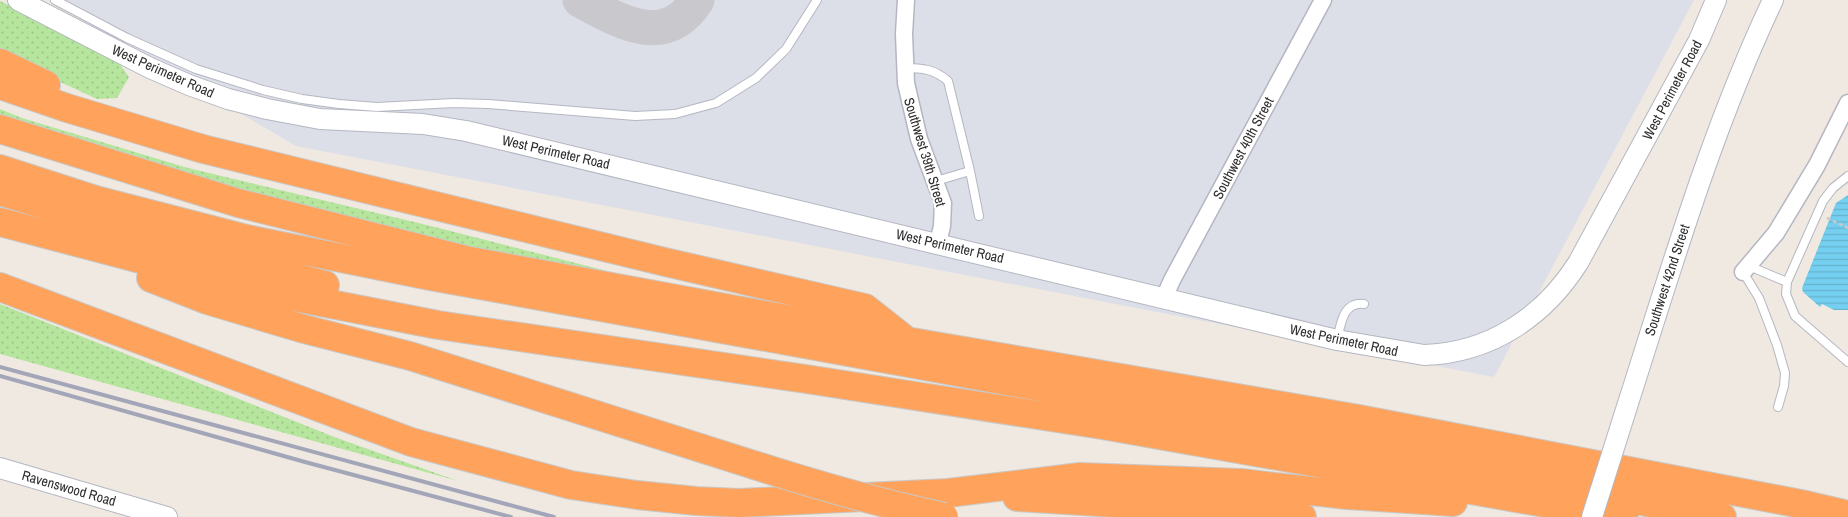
<svg xmlns="http://www.w3.org/2000/svg" width="1848" height="517" font-family="'Archivo Narrow',sans-serif">
<defs>
<pattern id="grass-dots" width="8" height="8" patternUnits="userSpaceOnUse" patternTransform="scale(1.25)"><rect width="8" height="8" fill="#b6e59e"/><path d="M2 2h.1M6 6h.1" fill="none" stroke="#9dc588" stroke-width="1.8" stroke-linecap="round"/></pattern>
<pattern id="water-rules" width="6" height="5" patternUnits="userSpaceOnUse" patternTransform="scale(1.25)"><rect width="6" height="5" fill="#75cff0"/><path d="M0 2.5h6" fill="none" stroke="#66b2ce"/></pattern>
</defs>
<rect width="100%" height="100%" fill="#efe9e1"/>
<path fill="#dcdee8" d="M 48,0 L 1694,0 L 1494,377 L 296,146 Z"/>
<path fill="url(#grass-dots)" d="M 0,1 L 114,56 L 129,77 L 117,98 L 97,99 L 0,54 Z
M 0,109 L 22,118 L 188,168 L 431,226 L 650,282 L 536,269 L 0,126 Z
M 0,304 L 337,438 L 458,481 L 0,354 Z"/>
<path fill="url(#water-rules)" d="M 1848,195 L 1848,310 L 1834,310 L 1822,304 L 1820,307 L 1803,292 L 1802,288 L 1836,203 Z"/>
<g fill="none" stroke-linecap="round" stroke-linejoin="round">
<path stroke="#c9c8cc" stroke-width="35" d="M 580,0 C 619,21 665,50 697,0"/>
<defs>
<path id="service" d="M 55,0 L 127,38 L 196,69 L 263,90 L 302,99 L 339,104 L 377,107 L 454,103 L 488,104 L 635,116 L 675,114 L 716,103 L 756,78 L 786,49 L 817,0
M 905,68 C 922,68 934,69 948,81 L 970,171 L 936,181
M 970,171 L 979,216
M 1848,176 L 1833,188 L 1823,201 L 1787,282 L 1786,294 L 1795,316 L 1848,362
M 1749,266 L 1787,282
M 1743,272 L 1759,298 L 1777,345 L 1785,373 L 1784,386 L 1778,407
M 1337,340 C 1341,324 1343,301 1364,304"/>
<path id="minor" d="M 906,0 L 904,34 L 906,83 L 919,139 L 943,203 L 942,226 L 938,243
M 1743,272 L 1776,233 L 1817,165 L 1848,103
M 1164,298 L 1172,280 L 1323,0"/>
<path id="tertiary" d="M 18,0 L 150,68 L 189,85 L 228,99 L 267,109 L 320,119 L 423,124 L 466,131 L 1337,340 L 1424,355 C 1489,353 1543,318 1578,263 L 1699,40 L 1716,0
M 1624,416 C 1669,276 1710,133 1773,0
M 0,468 L 167,517"/>
<path id="motorway" d="M 0,63 L 46,85
M 0,85 L 67,108 L 203,149 L 665,262 L 865,308 L 903,338
M 0,129 L 238,203 L 470,261 L 906,341 L 1359,419 L 1806,505 L 1848,515
M 0,169 L 96,200 L 247,239 L 430,276 L 1343,442 L 1722,517
M 0,191 L 202,253 L 325,285
M 0,222 L 254,289 L 438,325 L 806,379 L 1102,425 L 1624,517
M 151,278 L 207,300 L 304,329 L 410,356 L 754,465
M 0,287 L 411,442 L 571,485 L 637,495 L 696,501 L 739,503 L 948,493 L 1080,477 L 1241,483 L 1347,495 L 1453,502
M 1017,497 L 1258,512 L 1302,517"/>
</defs>
<use href="#service" stroke="#b4b7c1" stroke-width="10"/>
<use href="#minor" stroke="#b4b7c1" stroke-width="19"/>
<use href="#tertiary" stroke="#b4b7c1" stroke-width="22"/>
<use href="#motorway" stroke="#c9c9c9" stroke-width="30"/>
<path stroke="#c9c9c9" stroke-width="2.5" stroke-dasharray="4 2.5" stroke-linecap="butt" d="M 1827,218 L 1848,228"/>
<use href="#service" stroke="#fff" stroke-width="8"/>
<use href="#minor" stroke="#fff" stroke-width="16"/>
<use href="#tertiary" stroke="#fff" stroke-width="20"/>
<use href="#motorway" stroke="#ffa35c" stroke-width="28"/>
<path stroke="#a3a6b8" stroke-width="4" d="M 0,367 L 554,517
M 0,376 L 305,462 L 511,517"/>
<defs>
<path id="tertiary-bridge" d="M 1592,517 L 1624,416"/>
<path id="motorway-bridge" d="M 754,465 C 816,485 879,503 944,517"/>
</defs>
<use href="#tertiary-bridge" stroke="#b4b7c1" stroke-width="22" stroke-linecap="butt"/>
<use href="#motorway-bridge" stroke="#c9c9c9" stroke-width="30" stroke-linecap="butt"/>
<use href="#tertiary-bridge" stroke="#fff" stroke-width="20"/>
<use href="#motorway-bridge" stroke="#ffa35c" stroke-width="28"/>
</g>
<g text-anchor="middle" dominant-baseline="central" stroke-width="4.5" stroke-linejoin="round" paint-order="stroke">
<g font-size="14" fill="#2e2e2e" stroke="#fff">
<text transform="translate(163 71) rotate(24)">West Perimeter Road</text>
<text transform="translate(1672 90) rotate(-62)">West Perimeter Road</text>
<text transform="translate(1243 148) rotate(-62)">Southwest 40th Street</text>
<text transform="translate(556 152) rotate(13)">West Perimeter Road</text>
<text transform="translate(925 152) rotate(73)">Southwest 39th Street</text>
<text transform="translate(950 246) rotate(13)">West Perimeter Road</text>
<text transform="translate(1667 280) rotate(-72)">Southwest 42nd Street</text>
<text transform="translate(1344 340) rotate(12)">West Perimeter Road</text>
<text transform="translate(69 488) rotate(16)">Ravenswood Road</text>
</g>
</g>
</svg>
